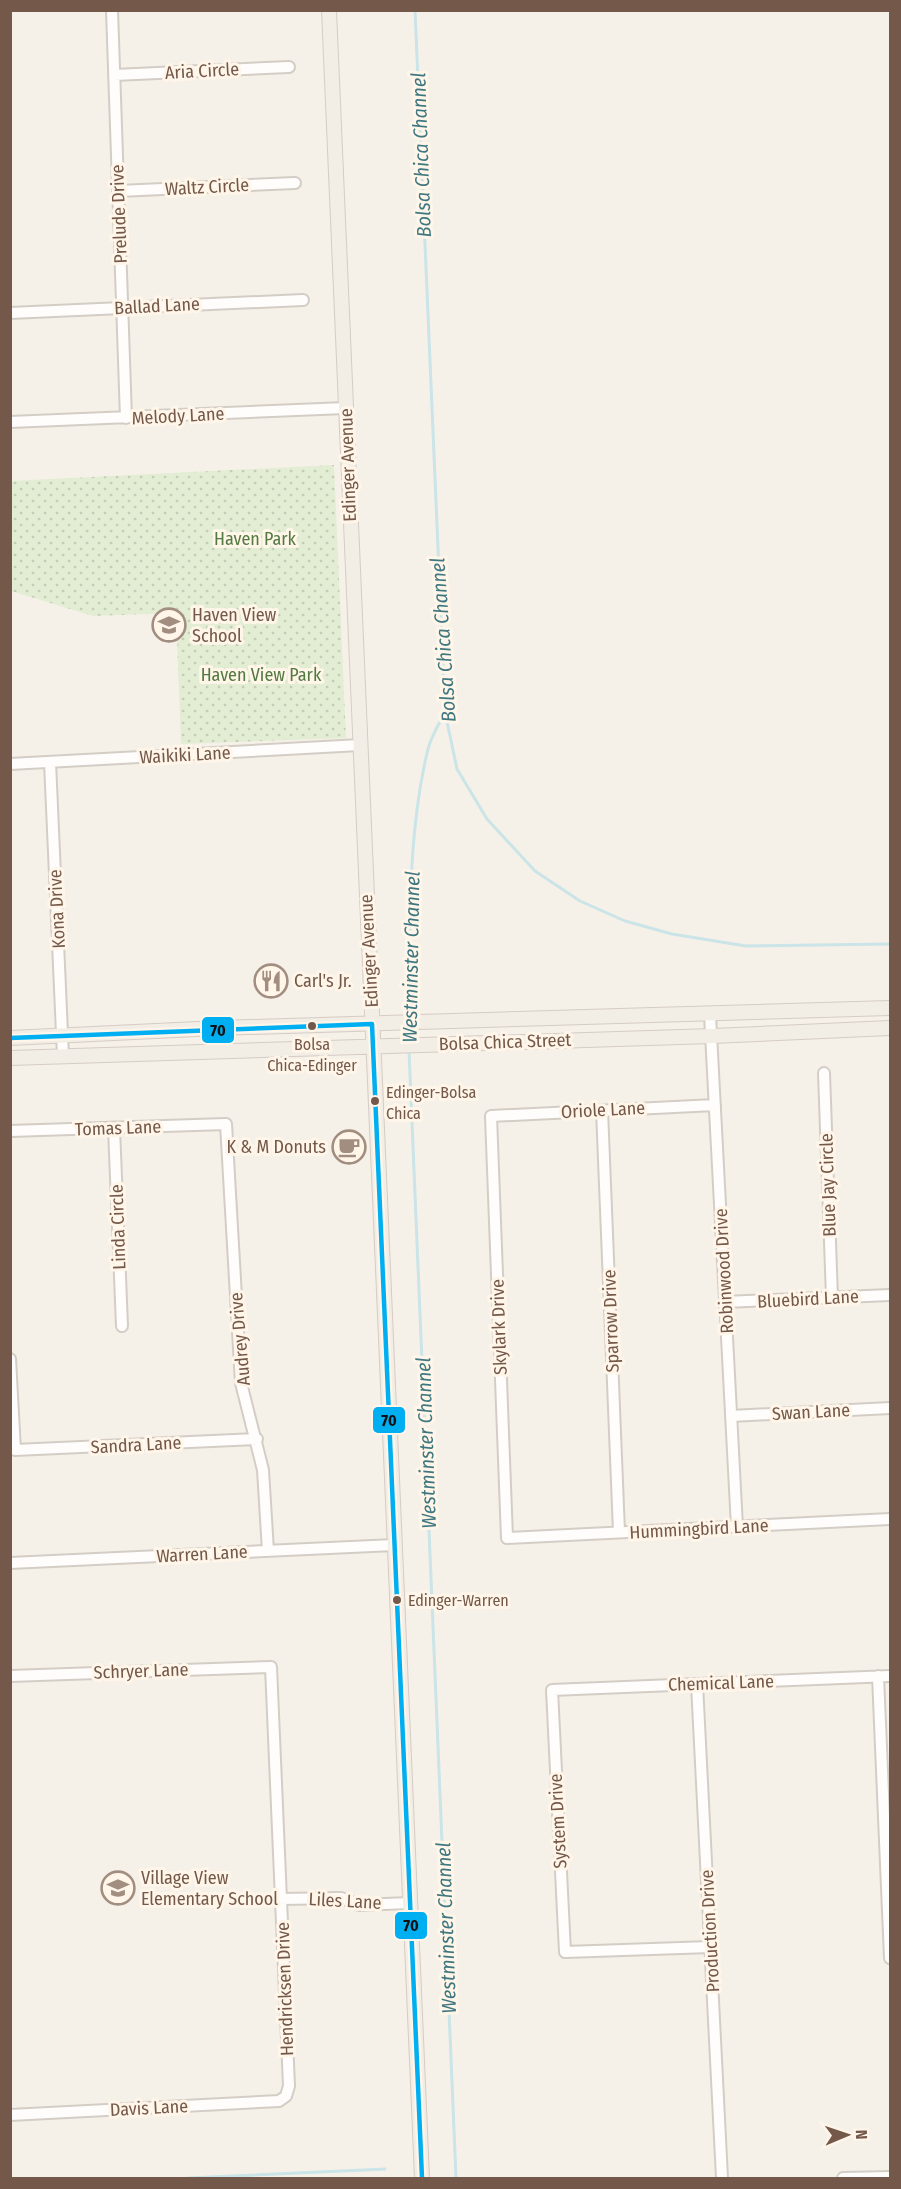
<svg xmlns="http://www.w3.org/2000/svg" width="901" height="2189" font-family="'Fira Sans Condensed',sans-serif">
<defs>
<pattern id="park-dots" width="8" height="8" patternUnits="userSpaceOnUse" patternTransform="scale(1.5)"><rect width="8" height="8" fill="#e2edd3"/><path d="M2 2h.1M6 6h.1" fill="none" stroke="#c5cdb7" stroke-width="1.8" stroke-linecap="round"/></pattern>
</defs>
<rect width="100%" height="100%" fill="#f6f1e8"/>
<path fill="url(#park-dots)" d="M 334,465 L 346,738 L 181,744 L 176,613 L 93,616 L 11,591 L 11,481 Z"/>
<g fill="none" stroke-linecap="round" stroke-linejoin="round">
<path stroke="#cae4e7" stroke-width="3" d="M 415,10 L 445,712 L 457,769 L 487,819 L 535,871 L 580,901 L 625,921 L 672,934 L 746,946 L 890,944
M 409,1020 C 410,932 407,835 428,749 C 431,737 439,724 445,712
M 409,1041 L 409,1026
M 409,1050 L 456,2178
M 188,2178 L 385,2169"/>
<defs>
<path id="minor" d="M 112,10 L 126,418
M 114,75 L 289,67
M 119,191 L 295,183
M 10,313 L 303,300
M 10,422 L 345,408
M 50,762 L 63,1056
M 10,764 L 360,745
M 710,1015 L 737,1527
M 824,1073 L 832,1298
M 715,1105 L 491,1116 L 507,1538 L 890,1519
M 602,1110 L 619,1532
M 114,1128 L 122,1326
M 10,1131 L 226,1124 L 241,1383 L 263,1470 L 268,1551
M 725,1302 L 890,1295
M 10,1359 L 15,1450 L 257,1439
M 731,1416 L 890,1408
M 10,1563 L 394,1545
M 10,1676 L 271,1667 L 289,2086 L 286,2096 L 279,2101 L 10,2115
M 878,1676 L 890,1958
M 697,1684 L 722,2178
M 281,1899 L 341,1898 L 359,1905 L 410,1903
M 710,1947 L 565,1952 L 552,1690 L 890,1676
M 843,2178 L 890,2177"/>
<path id="major" d="M 329,10 L 422,2178
M 10,1038 L 218,1028 L 890,1008
M 10,1058 L 712,1036 L 890,1028"/>
</defs>
<use href="#minor" stroke="#d4cdc6" stroke-width="14"/>
<use href="#major" stroke="#d5ccc5" stroke-width="16"/>
<use href="#minor" stroke="#fefdfc" stroke-width="10"/>
<use href="#major" stroke="#f2ede5" stroke-width="14"/>
<defs>
<path id="bus-1" d="M 10,1038 L 372,1024 L 422,2178"/>
</defs>
<use href="#bus-1" stroke="#fff6e9" stroke-width="9"/>
<use href="#bus-1" stroke="#00aff2" stroke-width="4.5"/>
</g>
<defs>
<symbol id="school-ring" viewBox="-11 -11 22 22"><circle r="9.5" fill="#fff6e9" stroke="#a28e81" stroke-width="1.5"/><path d="M0-5L7-2L0 1L-7-2ZM-4 1L0 2.5L4 1V4Q0 6-4 4Z" fill="#a28e81"/></symbol>
<symbol id="restaurant-ring" viewBox="-11 -11 22 22"><circle r="9.5" fill="#fff6e9" stroke="#a28e81" stroke-width="1.5"/><path d="M-5-6h1v4h1v-4h1v4h1v-4h1v5L-1.5 .5V6h-2V.5L-5-1ZM5-6V6H3V1.5H1.5Q1.5-4 5-6Z" fill="#a28e81"/></symbol>
<symbol id="cafe-ring" viewBox="-11 -11 22 22"><circle r="9.5" fill="#fff6e9" stroke="#a28e81" stroke-width="1.5"/><path d="M-5.5-4.5H6V0H3Q3 3.5 0 3.5H-2.5Q-5.5 3.5-5.5 0ZM3-3.2v2h1.7v-2ZM-6 4.5H4V6H-6Z" fill="#a28e81"/></symbol>
</defs>
<g fill-rule="evenodd">
<use href="#school-ring" x="150" y="606" width="38" height="38"/>
<use href="#restaurant-ring" x="252" y="962" width="38" height="38"/>
<use href="#cafe-ring" x="330" y="1128" width="38" height="38"/>
<use href="#school-ring" x="99" y="1869" width="38" height="38"/>
</g>
<g fill="#745849" stroke="#fff6e9" stroke-width="2">
<circle cx="312" cy="1026" r="5"/>
<circle cx="375" cy="1101" r="5"/>
<circle cx="397" cy="1600" r="5"/>
</g>
<g text-anchor="middle" dominant-baseline="central" stroke-width="6" stroke-linejoin="round" paint-order="stroke">
<g font-size="16" fill="#745849" stroke="#fff6e9" text-anchor="start">
<text x="312" y="1044" text-anchor="middle">Bolsa<tspan x="312" dy="21">Chica-Edinger</tspan></text>
<text x="386" y="1092">Edinger-Bolsa<tspan x="386" dy="21">Chica</tspan></text>
<text x="408" y="1600">Edinger-Warren</text>
</g>
<g font-size="18" fill="#745849" stroke="#fff6e9">
<text transform="translate(202 71) rotate(-3)">Aria Circle</text>
<text transform="translate(207 187) rotate(-3)">Waltz Circle</text>
<text transform="translate(119 214) rotate(-92)">Prelude Drive</text>
<text transform="translate(157 306) rotate(-3)">Ballad Lane</text>
<text transform="translate(178 416) rotate(-3)">Melody Lane</text>
<text transform="translate(348 465) rotate(-92)">Edinger Avenue</text>
<text transform="translate(185 755) rotate(-3)">Waikiki Lane</text>
<text transform="translate(57 909) rotate(-93)">Kona Drive</text>
<text transform="translate(369 951) rotate(-93)">Edinger Avenue</text>
<text transform="translate(505 1042) rotate(-2)">Bolsa Chica Street</text>
<text transform="translate(603 1110) rotate(-3)">Oriole Lane</text>
<text transform="translate(118 1128) rotate(-2)">Tomas Lane</text>
<text transform="translate(828 1185) rotate(-92)">Blue Jay Circle</text>
<text transform="translate(118 1227) rotate(-92)">Linda Circle</text>
<text transform="translate(724 1271) rotate(-93)">Robinwood Drive</text>
<text transform="translate(808 1299) rotate(-3)">Bluebird Lane</text>
<text transform="translate(611 1321) rotate(-92)">Sparrow Drive</text>
<text transform="translate(499 1327) rotate(-92)">Skylark Drive</text>
<text transform="translate(240 1339) rotate(-95)">Audrey Drive</text>
<text transform="translate(811 1412) rotate(-3)">Swan Lane</text>
<text transform="translate(136 1445) rotate(-3)">Sandra Lane</text>
<text transform="translate(699 1529) rotate(-3)">Hummingbird Lane</text>
<text transform="translate(202 1554) rotate(-3)">Warren Lane</text>
<text transform="translate(141 1671) rotate(-2)">Schryer Lane</text>
<text transform="translate(721 1683) rotate(-2)">Chemical Lane</text>
<text transform="translate(558 1821) rotate(-93)">System Drive</text>
<text transform="translate(345 1901) rotate(3)">Liles Lane</text>
<text transform="translate(710 1931) rotate(-93)">Production Drive</text>
<text transform="translate(285 1989) rotate(-92)">Hendricksen Drive</text>
<text transform="translate(149 2108) rotate(-3)">Davis Lane</text>
</g>
<g font-size="18" fill="#527a41" stroke="#fff6e9">
<text x="255" y="539">Haven Park</text>
<text x="261" y="675">Haven View Park</text>
</g>
<g font-size="18" fill="#745849" stroke="#fff6e9" text-anchor="start">
<text x="192" y="615">Haven View<tspan x="192" dy="21">School</tspan></text>
<text x="294" y="981">Carl's Jr.</text>
<text x="326" y="1147" text-anchor="end">K &amp; M Donuts</text>
<text x="141" y="1878">Village View<tspan x="141" dy="21">Elementary School</tspan></text>
</g>
<g font-size="20" font-style="italic" fill="#3f7781" stroke="#fff6e9">
<text transform="translate(421 155) rotate(-92)">Bolsa Chica Channel</text>
<text transform="translate(443 640) rotate(-94)">Bolsa Chica Channel</text>
<text transform="translate(411 957) rotate(-89)">Westminster Channel</text>
<text transform="translate(426 1443) rotate(-92)">Westminster Channel</text>
<text transform="translate(446 1928) rotate(-92)">Westminster Channel</text>
</g>
</g>
<g stroke="#fff6e9" stroke-width="2">
<rect x="201" y="1016" width="34" height="28" rx="6" fill="#00aff2"/>
<rect x="372" y="1406" width="34" height="28" rx="6" fill="#00aff2"/>
<rect x="394" y="1911" width="34" height="29" rx="6" fill="#00aff2"/>
</g>
<g font-size="16" text-anchor="middle" font-weight="bold" fill="#111">
<text x="218" y="1036">70</text>
<text x="389" y="1426">70</text>
<text x="411" y="1931">70</text>
</g>
<rect width="901" height="2189" fill="none" stroke="#745849" stroke-width="24"/>
<g transform="translate(847 2135) rotate(88)" stroke="#fff6e9" stroke-width="4.5" paint-order="stroke">
<path d="M0-4.5L10 22L0 15L-10 22Z" fill="#745849"/>
<text y="-9" font-size="16" font-weight="bold" text-anchor="middle" fill="#745849">N</text>
</g>
</svg>
